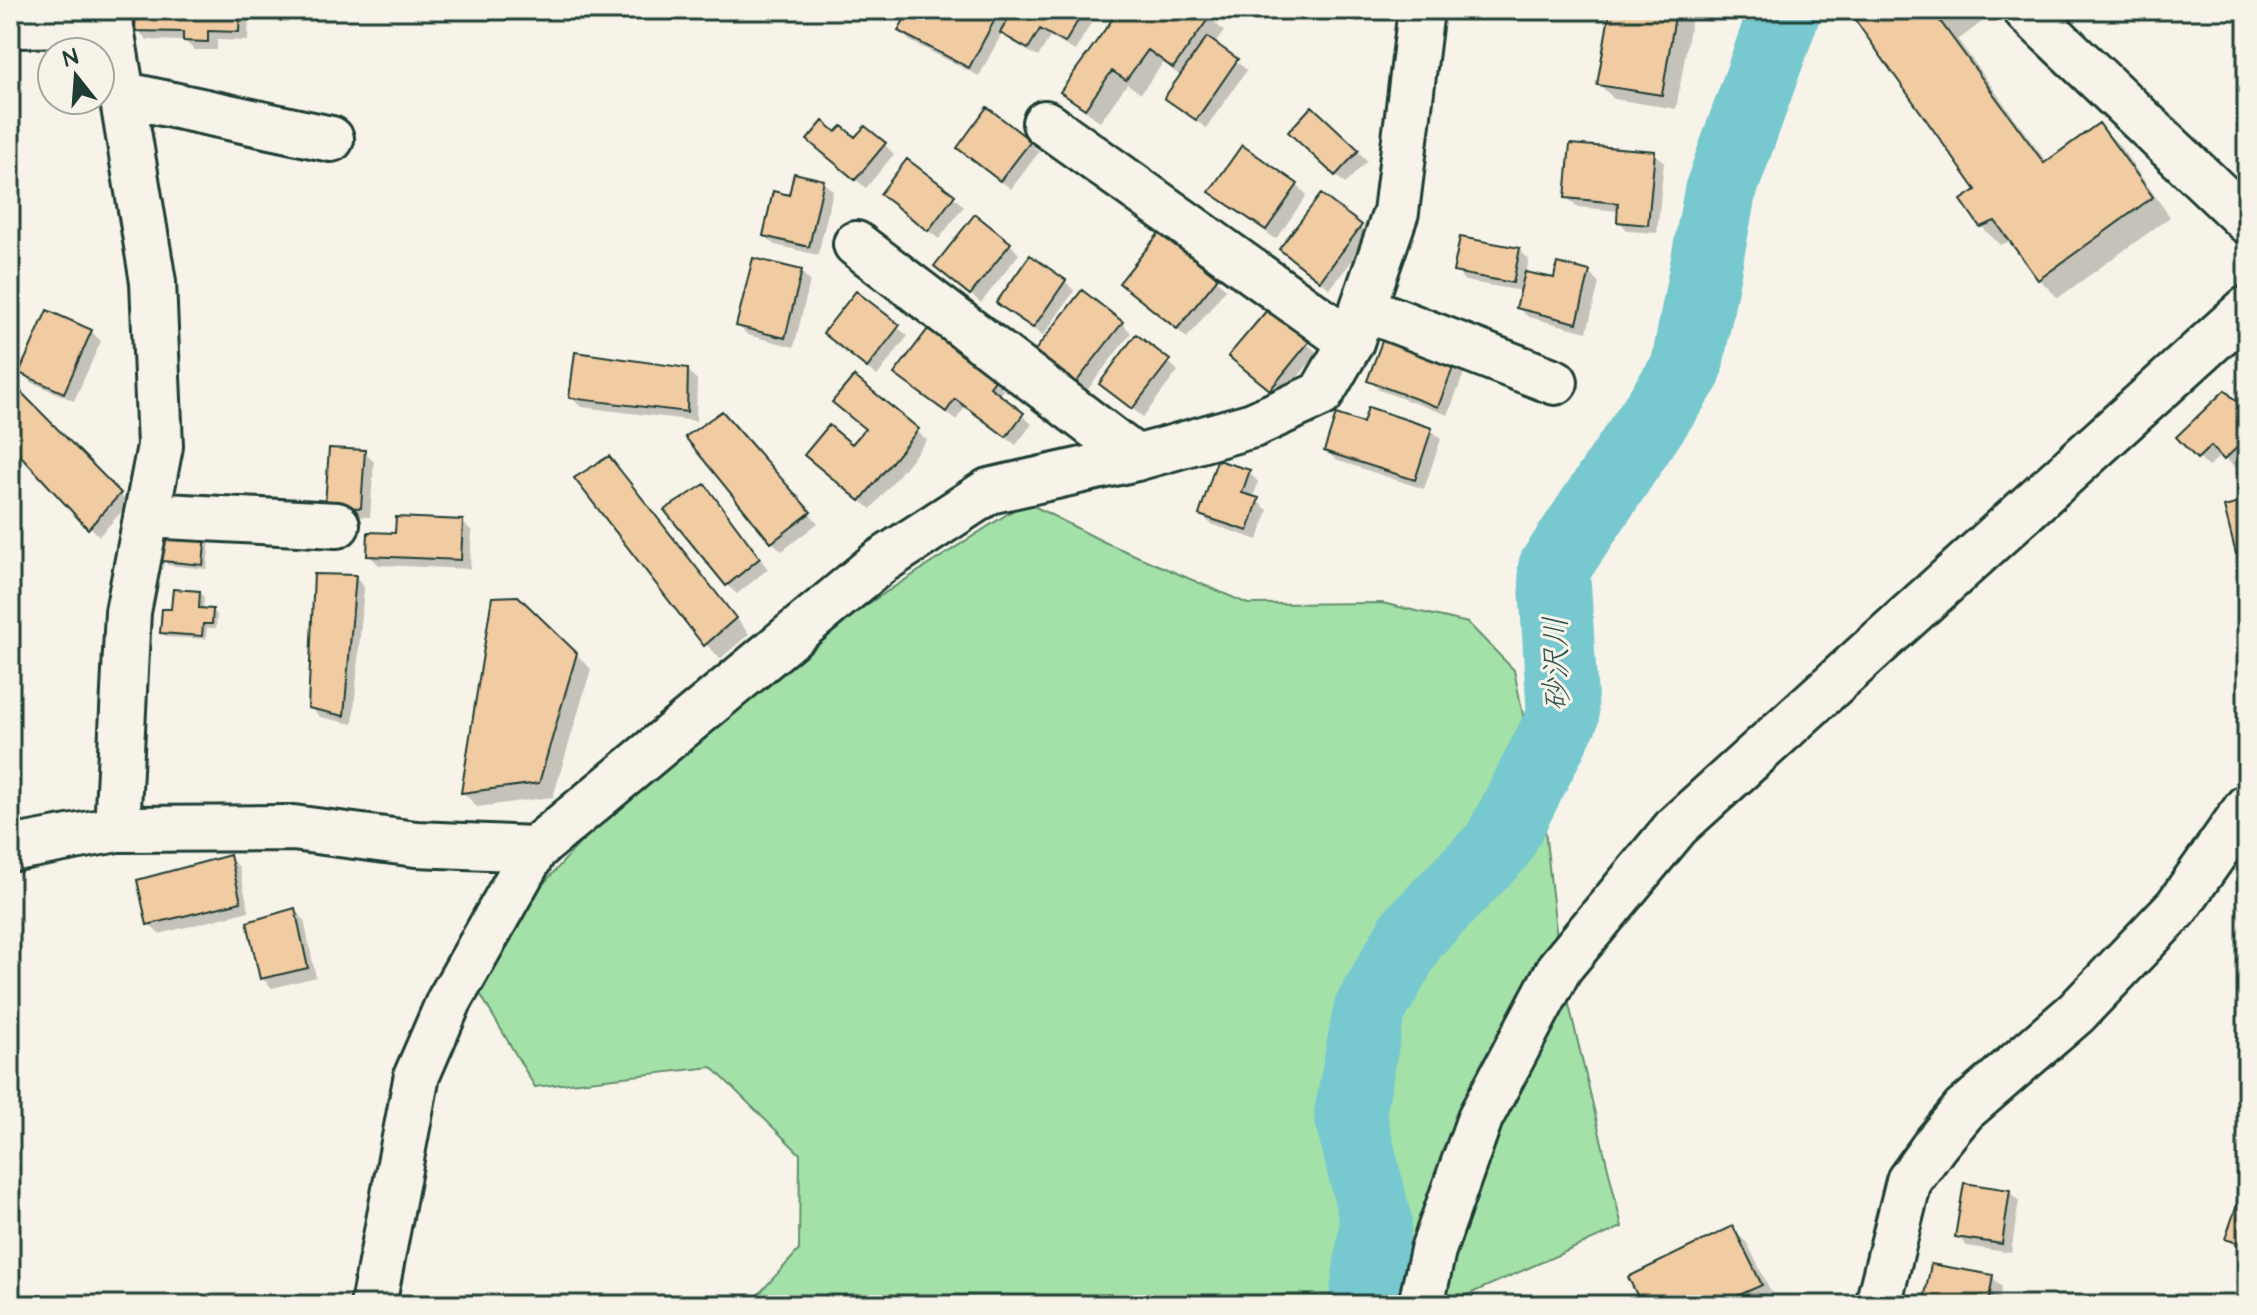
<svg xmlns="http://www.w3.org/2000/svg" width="2257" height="1315" font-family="'Architects Daughter','Klee One',sans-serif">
<rect width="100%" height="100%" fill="#f7f3e8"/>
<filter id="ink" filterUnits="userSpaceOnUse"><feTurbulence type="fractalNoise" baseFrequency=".0125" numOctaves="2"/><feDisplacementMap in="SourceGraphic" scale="16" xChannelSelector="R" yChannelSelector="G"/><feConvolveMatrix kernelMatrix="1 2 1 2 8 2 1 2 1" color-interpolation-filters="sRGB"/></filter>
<g filter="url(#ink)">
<path fill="#a4e1a8" stroke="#628f6e" stroke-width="2" d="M 1026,502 L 1102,541 L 1248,604 L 1382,603 L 1468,623 L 1514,670 L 1544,821 L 1560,967 L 1622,1227 L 1444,1305 L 749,1305 L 799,1250 L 800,1154 L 712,1067 L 535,1087 L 466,970 L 694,716 Z"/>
<path fill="#0003" d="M 138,10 L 249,10 L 248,41 L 217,40 L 217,50 L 194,50 L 185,41 L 147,40 L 138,30 Z
M 911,10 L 1002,10 L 1011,18 L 1016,10 L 1098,11 L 1075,51 L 1050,37 L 1038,57 L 1012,42 L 1002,33 L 979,76 L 910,41 L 900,31 Z
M 1121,10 L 1201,10 L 1224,31 L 1214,45 L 1247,70 L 1206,128 L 1167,98 L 1182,77 L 1163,63 L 1141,93 L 1127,84 L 1100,122 L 1063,92 Z
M 1612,10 L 1693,10 L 1676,109 L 1614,99 L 1599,84 Z
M 1850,10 L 1973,10 L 1982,22 L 1958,40 L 2047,163 L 2099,125 L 2118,144 L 2170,217 L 2058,298 L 2039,279 L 2011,241 L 2000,245 L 1981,226 L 1979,190 Z
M 1291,132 L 1358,151 L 1367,161 L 1345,184 Z
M 837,135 L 884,144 L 894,154 L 866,188 L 819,149 Z
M 1029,142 L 1039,152 L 1011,189 L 959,148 Z
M 1242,148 L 1297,185 L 1307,195 L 1276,239 L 1221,201 L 1212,191 Z
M 1654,153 L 1664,162 L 1657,233 L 1628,231 L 1619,221 L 1620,211 L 1577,207 L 1567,197 Z
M 908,161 L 964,206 L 939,239 L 892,203 Z
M 823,182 L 833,191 L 818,255 L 775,245 L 765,236 L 790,197 Z
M 1321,197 L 1371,236 L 1330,289 L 1281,249 Z
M 1010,244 L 1019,254 L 981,303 L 937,266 Z
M 1519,250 L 1529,259 L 1526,274 L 1555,281 L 1589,273 L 1599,283 L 1587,332 L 1528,317 L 1518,307 L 1522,291 L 1465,281 L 1456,271 Z
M 801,272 L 810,281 L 794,347 L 748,335 L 738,326 Z
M 1216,280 L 1226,289 L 1187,338 L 1121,283 Z
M 1065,281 L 1074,291 L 1043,336 L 999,303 Z
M 856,294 L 908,336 L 877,376 L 835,342 Z
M 1268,311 L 1318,353 L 1280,398 L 1240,365 Z
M 1122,323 L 1131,333 L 1085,393 L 1045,362 Z
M 91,331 L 101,341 L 74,401 L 31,382 L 21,373 Z
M 1168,361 L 1178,371 L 1143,417 L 1101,383 Z
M 1454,364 L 1464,373 L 1448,415 L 1379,390 L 1370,380 Z
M 688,370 L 697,380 L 696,421 L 581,407 L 571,397 Z
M 897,374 L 994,381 L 1004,390 L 999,396 L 1032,424 L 1016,445 L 965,407 L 956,420 Z
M 854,378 L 927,440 L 871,509 L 816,465 L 852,447 L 867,430 Z
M 16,391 L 129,504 L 99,536 L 10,441 L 10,402 Z
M 2247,415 L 2247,456 L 2235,468 L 2222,454 L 2208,467 L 2178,437 Z
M 732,423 L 818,523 L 782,551 L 772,542 Z
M 1364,426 L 1431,430 L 1441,439 L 1424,489 L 1336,460 L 1326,451 Z
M 364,452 L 374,462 L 370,517 L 337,515 Z
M 609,458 L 623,473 L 749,634 L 720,659 L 706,644 Z
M 1249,472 L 1258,482 L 1253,498 L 1268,510 L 1258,540 L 1211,524 L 1201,514 Z
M 704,486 L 768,569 L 737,594 L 727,585 Z
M 2247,503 L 2247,556 L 2242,558 L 2238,553 Z
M 462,522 L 472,531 L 470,569 L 379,565 L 369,555 Z
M 205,535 L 210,540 L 207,569 L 168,565 L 164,560 Z
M 355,577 L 364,587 L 353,724 L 320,717 L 310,707 Z
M 200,593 L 204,597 L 203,610 L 213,610 L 217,615 L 216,628 L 207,628 L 206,639 L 167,637 L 162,632 Z
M 576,654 L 591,669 L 553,797 L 477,807 L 463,792 Z
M 229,858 L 239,867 L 249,911 L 159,934 L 149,924 Z
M 295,910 L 304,920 L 316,977 L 272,988 L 262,978 Z
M 2247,1182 L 2247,1251 L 2237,1248 L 2228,1238 Z
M 2009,1192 L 2019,1201 L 2011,1253 L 1967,1246 L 1958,1237 Z
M 1732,1229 L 1747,1243 L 1775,1300 L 1763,1305 L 1644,1305 Z
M 1992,1277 L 2002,1287 L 1998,1305 L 1925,1305 Z"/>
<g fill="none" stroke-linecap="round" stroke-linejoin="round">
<path stroke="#78c9cf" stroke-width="72" d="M 1364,1305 L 1376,1222 L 1350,1114 L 1369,1011 L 1412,934 L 1498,845 L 1563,717 L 1554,568 L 1686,370 L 1720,192 L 1785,10"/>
</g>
<path fill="#f1cba1" stroke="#1f3d34" stroke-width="2" d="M 136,10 L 240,10 L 239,32 L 208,31 L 208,42 L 183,41 L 183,32 L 135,31 Z
M 909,10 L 1000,10 L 969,68 L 898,31 Z
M 1013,10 L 1084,10 L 1065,43 L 1040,29 L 1028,49 L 1000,33 Z
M 1119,10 L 1204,10 L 1211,15 L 1173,68 L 1148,50 L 1126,80 L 1112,71 L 1085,109 L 1060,92 Z
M 1610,10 L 1676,10 L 1662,95 L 1597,85 Z
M 1848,10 L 1955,10 L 1940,21 L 2044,163 L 2099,123 L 2153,197 L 2038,280 L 1995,221 L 1980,227 L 1961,200 L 1976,190 Z
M 1207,37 L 1238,59 L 1196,120 L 1164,98 Z
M 1312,106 L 1359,150 L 1335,176 L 1288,132 Z
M 987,107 L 1031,141 L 1000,181 L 957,148 Z
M 823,121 L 836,132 L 842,126 L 855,137 L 865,126 L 886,143 L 855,180 L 807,140 Z
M 1570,144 L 1655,151 L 1648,225 L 1617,222 L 1618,203 L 1565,198 Z
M 1242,145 L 1298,184 L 1266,230 L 1209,192 Z
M 907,159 L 955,195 L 928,231 L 880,194 Z
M 794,173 L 824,180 L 809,247 L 763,236 L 773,191 L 789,195 Z
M 1321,194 L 1362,225 L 1320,281 L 1279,249 Z
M 975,214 L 1011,243 L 970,295 L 934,266 Z
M 1160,232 L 1218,278 L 1177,329 L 1119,283 Z
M 1460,237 L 1520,248 L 1513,283 L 1453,272 Z
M 1030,255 L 1066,280 L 1033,328 L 996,303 Z
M 753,258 L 802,270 L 785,338 L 736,326 Z
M 1557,263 L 1590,271 L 1577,323 L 1516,308 L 1525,272 L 1554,278 Z
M 1082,290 L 1123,322 L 1074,385 L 1033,353 Z
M 856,291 L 900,325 L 867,368 L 823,333 Z
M 1268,309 L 1309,342 L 1270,390 L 1228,356 Z
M 47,310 L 92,330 L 64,393 L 19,373 Z
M 928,329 L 996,379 L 990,387 L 1024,413 L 1006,437 L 955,399 L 946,412 L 894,374 Z
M 1136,334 L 1170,360 L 1132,409 L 1099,384 Z
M 1384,336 L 1455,362 L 1438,407 L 1367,381 Z
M 575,352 L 688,368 L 687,412 L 569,398 Z
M 854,376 L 919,429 L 860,501 L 804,455 L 829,425 L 852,444 L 865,429 L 832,402 Z
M 16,387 L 121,493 L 88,529 L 10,444 L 10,398 Z
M 2225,390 L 2247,412 L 2247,438 L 2224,460 L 2211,446 L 2197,459 L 2176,437 Z
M 1368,407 L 1432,428 L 1415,480 L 1324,451 L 1336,414 L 1363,423 Z
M 722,411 L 811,512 L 771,543 L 685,437 Z
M 329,448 L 365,450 L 361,508 L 325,506 Z
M 609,456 L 736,618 L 704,646 L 574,478 Z
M 1217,460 L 1250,470 L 1242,493 L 1259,498 L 1248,531 L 1199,515 Z
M 705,484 L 760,558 L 726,586 L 664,510 Z
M 2247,501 L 2247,551 L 2236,554 L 2224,507 Z
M 396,517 L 463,520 L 461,560 L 367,556 L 368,532 L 395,533 Z
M 165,529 L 206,533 L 203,565 L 162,561 Z
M 314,574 L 356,575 L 344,716 L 308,708 Z
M 173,589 L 200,591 L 199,608 L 213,609 L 212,624 L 203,624 L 202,636 L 160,633 L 162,609 L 171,609 Z
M 518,596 L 577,653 L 539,783 L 461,793 L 492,597 Z
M 230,855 L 241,902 L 147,925 L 137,880 Z
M 295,908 L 308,968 L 260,979 L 247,922 Z
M 2247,1176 L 2247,1246 L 2225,1239 Z
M 1964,1183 L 2010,1190 L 2002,1244 L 1955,1237 Z
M 1733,1226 L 1762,1285 L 1737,1296 L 1741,1305 L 1642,1305 L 1628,1277 Z
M 1931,1264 L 1993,1275 L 1988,1305 L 1923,1305 Z"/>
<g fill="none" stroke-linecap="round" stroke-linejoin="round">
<defs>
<path id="minor" d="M 108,10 L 153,282 L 160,446 L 128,612 L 117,829 L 293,828 L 416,844 L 535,849
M 2026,10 L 2247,221
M 10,25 L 110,24
M 121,94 L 331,139
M 1045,123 L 1351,342
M 856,244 L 1136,458
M 1365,309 L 1555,382
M 147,515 L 337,525
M 10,849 L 117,829
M 373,1305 L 417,1075 L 449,1001 L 535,849 L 880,562 L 989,491 L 1136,458 L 1253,425 L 1321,394 L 1351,342 L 1396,212 L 1421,10
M 1421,1305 L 1433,1250 L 1480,1118 L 1560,967 L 1677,826 L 2247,309
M 1878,1305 L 1909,1181 L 1935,1145 L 1964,1110 L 2076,1013 L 2177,907 L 2247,807"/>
</defs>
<use href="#minor" stroke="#1f3d34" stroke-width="50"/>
<use href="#minor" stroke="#f7f3e8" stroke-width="44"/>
</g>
</g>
<g text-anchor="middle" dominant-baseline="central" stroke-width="6" stroke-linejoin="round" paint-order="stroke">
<g font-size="32" font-style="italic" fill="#315953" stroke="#f7f3e8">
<text transform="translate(1557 664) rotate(-91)">砂沢川</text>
</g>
</g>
<rect width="2257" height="1315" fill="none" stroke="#f7f3e8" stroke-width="40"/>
<rect x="20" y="20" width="2217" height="1275" fill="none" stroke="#1f3d34" stroke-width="3" filter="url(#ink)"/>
<g transform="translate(76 76) rotate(343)"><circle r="38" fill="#f7f3e8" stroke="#a1aaa0" stroke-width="2"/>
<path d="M0-6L14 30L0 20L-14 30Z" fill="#1f3d34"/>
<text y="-12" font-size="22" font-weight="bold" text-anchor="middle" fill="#1f3d34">N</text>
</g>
</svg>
